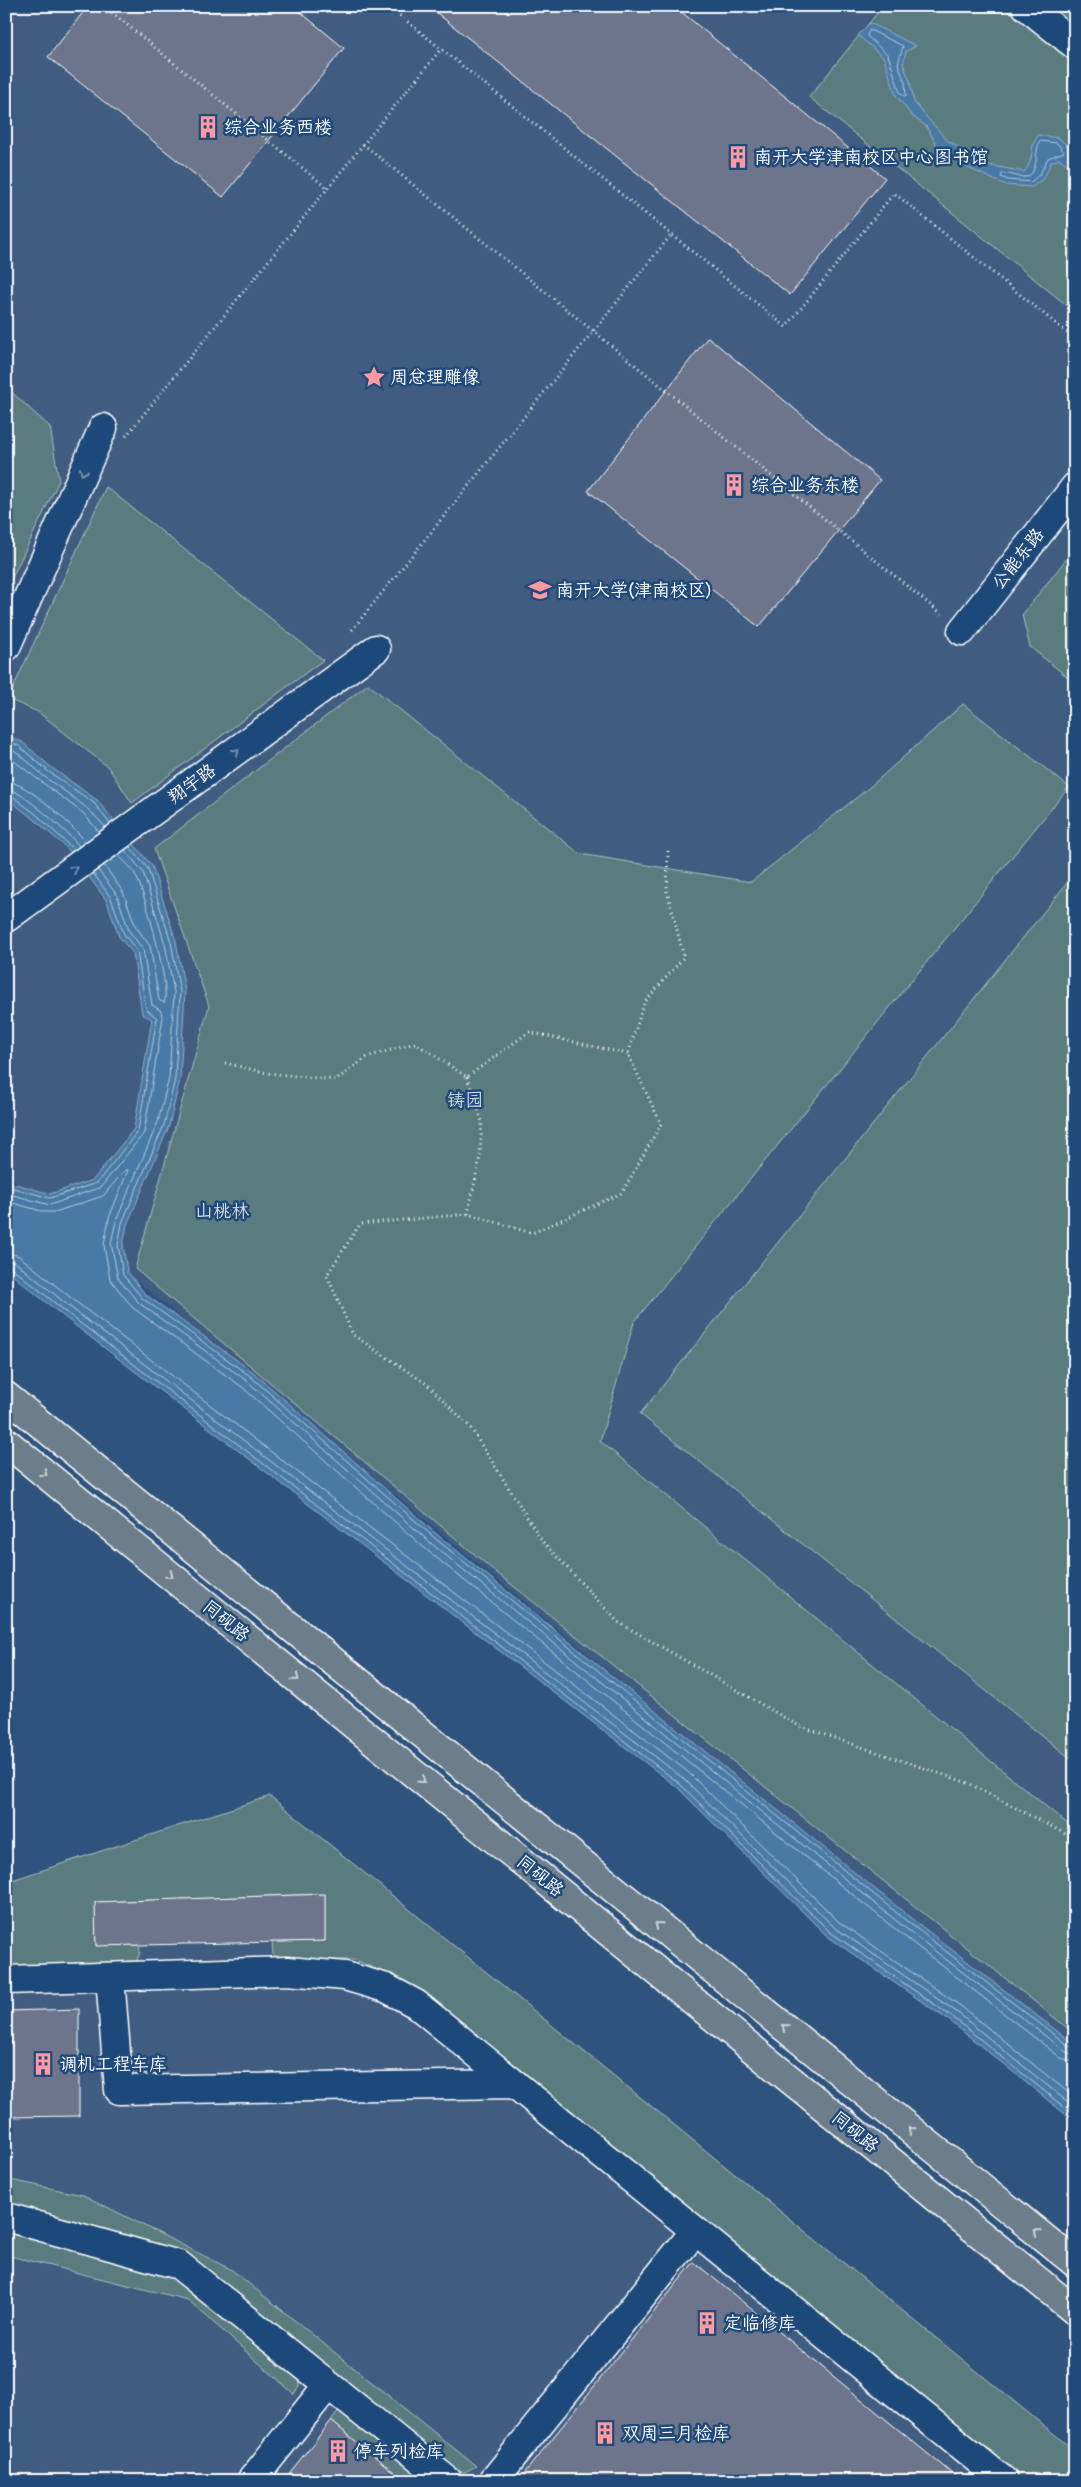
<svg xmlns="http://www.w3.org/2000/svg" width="1081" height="2487" font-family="Pangolin,'LXGW WenKai TC',sans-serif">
<rect width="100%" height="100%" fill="#2e537d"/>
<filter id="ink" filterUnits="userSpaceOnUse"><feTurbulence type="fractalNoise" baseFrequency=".02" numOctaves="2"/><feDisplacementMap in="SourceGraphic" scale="10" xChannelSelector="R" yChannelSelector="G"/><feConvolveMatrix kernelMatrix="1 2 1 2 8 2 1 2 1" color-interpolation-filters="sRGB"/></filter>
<g filter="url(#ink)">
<path fill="#415d81" d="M 6,6 L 1075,6 L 1075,2049 L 670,1722 L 6,1173 Z
M 270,1796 L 1075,2451 L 1075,2481 L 6,2481 L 6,1882 Z"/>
<path fill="#5a7b7f" stroke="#acbdbf" d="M 883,6 L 1075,6 L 1075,312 L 809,97 Z
M 6,387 L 50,427 L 59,481 L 6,590 Z
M 106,487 L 323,660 L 132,803 L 108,767 L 38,712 L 8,699 Z
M 1075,548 L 1075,683 L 1030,647 L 1022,615 Z
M 368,684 L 580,854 L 751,882 L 871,786 L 963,704 L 1069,787 L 634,1322 L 600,1441 L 1075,1830 L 1075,2034 L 492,1569 L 135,1269 L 209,1006 L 154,849 Z
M 1075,873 L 1075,1762 L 640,1414 Z
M 270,1796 L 1075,2451 L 1075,2481 L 1022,2481 L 431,2000 L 399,1979 L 355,1960 L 280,1960 L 273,1955 L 272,1942 L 325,1941 L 325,1894 L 95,1902 L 96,1945 L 139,1945 L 140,1953 L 135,1965 L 6,1969 L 6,1882 Z
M 6,2179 L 83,2195 L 232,2270 L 476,2466 L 465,2472 L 452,2470 L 190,2257 L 6,2209 Z
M 6,2231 L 173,2274 L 296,2368 L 300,2384 L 294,2394 L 188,2300 L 6,2255 Z
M 338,2412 L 347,2414 L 430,2481 L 405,2481 L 331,2421 Z"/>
<path fill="#497aa5" stroke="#92afc9" d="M 870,23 L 916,46 L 906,51 L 903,64 L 910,81 L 914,102 L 928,119 L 948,141 L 988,165 L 1024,172 C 1036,157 1028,150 1038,135 L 1059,138 L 1075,154 L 1075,170 L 1060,159 L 1051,162 L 1044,178 L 1032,187 L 1006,185 L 966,167 L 939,149 L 926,126 L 912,116 L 896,95 L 884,58 L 858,35 Z
M 6,735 L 22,742 L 52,768 L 97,800 L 152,866 L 176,941 L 185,991 L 180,1079 L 169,1126 L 127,1225 L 123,1245 L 127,1271 L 145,1294 L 253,1372 L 440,1537 L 911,1918 L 1075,2045 L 1075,2122 L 951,2022 L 827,1936 L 677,1787 L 68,1320 L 6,1270 L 6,1181 L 50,1194 L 93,1180 L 134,1129 L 152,1019 L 142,1014 L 133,953 L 119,937 L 107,901 L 69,850 L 34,819 L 6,798 Z"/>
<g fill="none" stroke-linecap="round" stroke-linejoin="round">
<path stroke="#b6cadb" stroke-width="1" d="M 870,30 L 903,46 L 898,64 L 905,82 L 906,97 L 900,93 L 888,55 L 867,36 Z
M 1040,141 L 1057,143 L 1064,152 L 1048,158 L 1040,174 L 1031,182 L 1008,180 L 1001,177 L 1003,173 C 1009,174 1016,176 1023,177 C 1040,178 1034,149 1040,141 Z
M 6,740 L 19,746 L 49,772 L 94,803 L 110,824
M 6,747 C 22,754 33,767 46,778 C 69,795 87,805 105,827
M 6,755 L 84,814 L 99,832
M 6,781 C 26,781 73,826 86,842
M 6,788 C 20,789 70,834 79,846
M 6,794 L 11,795 L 37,815 L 74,850
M 130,847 L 148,869 L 171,942 L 180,992 L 175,1079 L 164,1125 L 122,1223 L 118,1245 L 123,1275 L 142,1298 L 250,1376 L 437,1540 L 908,1922 L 1070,2047 L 1075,2048
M 125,850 L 143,872 L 165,944 L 174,992 L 169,1078 L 158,1122 L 116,1221 L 111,1243 L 118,1278 L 139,1303 L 247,1381 L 433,1545 L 904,1927 L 1066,2052 L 1075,2055
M 104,865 L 123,892 L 136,927 L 150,946 L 159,1000 L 164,1003 C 171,988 145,893 136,876 C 132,868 124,861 118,855
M 6,1186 L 50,1198 L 97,1183 L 138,1131 L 157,1018 L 146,1009 L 137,951 L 124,934 L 111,898 L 93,873
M 6,1193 L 50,1205 L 101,1187 L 144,1133 L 163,1017 L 160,1010 L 152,1005 L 143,949 L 129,931 L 117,895 L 98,870
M 6,1201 L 45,1212 L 55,1212 L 103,1196 L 125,1170 L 128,1170 L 109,1218 L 104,1245 L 110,1279 L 133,1308 L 242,1387 L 428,1551 L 900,1933 L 1061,2058 L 1075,2062
M 6,1252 L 19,1256 L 80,1305 L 688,1772 L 839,1922 L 962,2007 L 1075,2098
M 6,1260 L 15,1262 L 75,1311 L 683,1778 L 834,1927 L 958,2013 L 1075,2108
M 6,1266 L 11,1267 L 71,1316 L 679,1783 L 830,1932 L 954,2018 L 1075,2116"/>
</g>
<path fill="#6c758b" stroke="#fff" d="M 88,6 L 293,6 L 344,48 L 223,197 L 48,57 Z
M 428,6 L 674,6 L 885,178 L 790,295 Z
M 708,337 L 880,480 L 759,627 L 588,491 Z
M 325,1894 L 325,1941 L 96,1946 L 95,1902 Z
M 79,2009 L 79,2116 L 6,2117 L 6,2011 Z
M 694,2262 L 961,2481 L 518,2481 Z
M 331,2421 L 405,2481 L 283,2481 Z"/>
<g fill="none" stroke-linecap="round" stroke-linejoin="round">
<defs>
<path id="minor" d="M 1026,6 L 1075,45
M 962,631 L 1075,487
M 6,647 L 103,428
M 6,918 L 376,649
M 110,1977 L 119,2090 L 515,2084
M 6,1980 L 287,1971 L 345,1976 L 386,1988 L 416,2004 L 1004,2481
M 6,2217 L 179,2265 L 448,2481
M 251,2481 L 328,2385
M 493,2481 L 695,2231"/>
<path id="major" d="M 6,1396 L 1075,2263
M 6,1442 L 1075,2311"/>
</defs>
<use href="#minor" stroke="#fff" stroke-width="31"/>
<use href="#major" stroke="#fff" stroke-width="31"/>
<path stroke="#fff" stroke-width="3" stroke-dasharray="1 4" stroke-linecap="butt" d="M 104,6 L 327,188
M 388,6 L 786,327 L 894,193 L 1075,339
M 363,144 L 944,616
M 126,436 L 441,49
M 352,630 L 671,235
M 668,851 L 667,891 L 684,957 L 644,1003 L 628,1054 L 661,1124 L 622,1193 L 532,1233 L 468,1214 L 360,1224 L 327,1275 L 353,1335 L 427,1384 L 470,1427 L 543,1542 L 618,1622 L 799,1726 L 968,1783 L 1075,1839
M 225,1063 L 267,1073 L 336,1080 L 367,1057 L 415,1043 L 467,1077 L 529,1032 L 628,1054
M 467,1077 L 482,1121 L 480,1157 L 468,1214"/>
<use href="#minor" stroke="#1f4a7a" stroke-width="28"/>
<use href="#major" stroke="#6c7d8b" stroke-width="28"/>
</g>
<defs><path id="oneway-chevron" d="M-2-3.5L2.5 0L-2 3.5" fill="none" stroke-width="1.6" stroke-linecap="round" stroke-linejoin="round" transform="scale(1.25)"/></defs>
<g stroke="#7992af">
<use href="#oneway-chevron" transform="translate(83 472) rotate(114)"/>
<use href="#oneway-chevron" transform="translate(236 752) rotate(-36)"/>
<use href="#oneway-chevron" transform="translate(74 869) rotate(-36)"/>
</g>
<g stroke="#ccd2d6">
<use href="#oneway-chevron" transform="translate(44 1473) rotate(39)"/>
<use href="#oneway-chevron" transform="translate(170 1575) rotate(39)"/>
<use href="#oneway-chevron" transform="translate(296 1678) rotate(39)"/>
<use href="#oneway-chevron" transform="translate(422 1780) rotate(39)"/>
<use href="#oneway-chevron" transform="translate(658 1925) rotate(-141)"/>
<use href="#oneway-chevron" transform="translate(785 2027) rotate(-141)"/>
<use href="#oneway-chevron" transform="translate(911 2130) rotate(-141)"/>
<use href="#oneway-chevron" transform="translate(1037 2232) rotate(-141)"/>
</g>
</g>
<defs>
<symbol id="building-bare" viewBox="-9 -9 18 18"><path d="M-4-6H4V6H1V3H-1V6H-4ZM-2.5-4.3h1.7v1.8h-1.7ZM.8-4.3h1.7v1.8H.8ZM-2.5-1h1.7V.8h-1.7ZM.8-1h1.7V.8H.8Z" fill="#ff9aa2" stroke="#1f4a7a" stroke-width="2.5" paint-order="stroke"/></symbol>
<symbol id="sight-bare" viewBox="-9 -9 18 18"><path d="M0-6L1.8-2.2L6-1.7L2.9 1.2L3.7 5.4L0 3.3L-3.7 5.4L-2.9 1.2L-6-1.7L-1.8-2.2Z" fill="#ff9aa2" stroke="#1f4a7a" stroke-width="2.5" paint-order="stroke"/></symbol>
<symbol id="university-bare" viewBox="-9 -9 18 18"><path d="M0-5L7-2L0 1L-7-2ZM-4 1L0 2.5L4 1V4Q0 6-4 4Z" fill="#ff9aa2" stroke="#1f4a7a" stroke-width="2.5" paint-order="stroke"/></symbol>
</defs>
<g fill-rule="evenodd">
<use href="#building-bare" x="192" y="111" width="32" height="32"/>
<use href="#building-bare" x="722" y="141" width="32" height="32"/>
<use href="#sight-bare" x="358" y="361" width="32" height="32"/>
<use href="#building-bare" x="718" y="469" width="32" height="32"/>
<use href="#university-bare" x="524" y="574" width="32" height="32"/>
<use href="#building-bare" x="27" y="2048" width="32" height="32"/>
<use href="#building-bare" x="691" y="2307" width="32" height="32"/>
<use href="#building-bare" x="589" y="2417" width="32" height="32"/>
<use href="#building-bare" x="322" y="2435" width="32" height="32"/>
</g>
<g text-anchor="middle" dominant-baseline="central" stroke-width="5" stroke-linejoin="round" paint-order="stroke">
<g font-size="18" fill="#fff" stroke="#1f4a7a" text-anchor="start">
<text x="224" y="127">综合业务西楼</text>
<text x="754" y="157">南开大学津南校区中心图书馆</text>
<text x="390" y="377">周总理雕像</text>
<text x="751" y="485">综合业务东楼</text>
<text x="556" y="590">南开大学(津南校区)</text>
<text x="59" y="2064">调机工程车库</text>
<text x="724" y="2323">定临修库</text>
<text x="622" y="2433">双周三月检库</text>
<text x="354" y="2451">停车列检库</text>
</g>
<g font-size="18" fill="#fff" stroke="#1f4a7a">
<text transform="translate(1018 559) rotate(-52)">公能东路</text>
<text transform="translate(192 784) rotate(-36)">翔宇路</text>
<text transform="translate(226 1621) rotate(39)">同砚路</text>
<text transform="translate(540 1876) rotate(39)">同砚路</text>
<text transform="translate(855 2132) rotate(39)">同砚路</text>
</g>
<g font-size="18" fill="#d6dedf" stroke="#1f4a7a">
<text x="465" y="1100">铸园</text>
<text x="222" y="1211">山桃林</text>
</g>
</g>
<rect width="1081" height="2487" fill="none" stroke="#1f4a7a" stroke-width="25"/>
<rect x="12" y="12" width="1056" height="2462" fill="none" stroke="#fff" stroke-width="2" filter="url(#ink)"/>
</svg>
